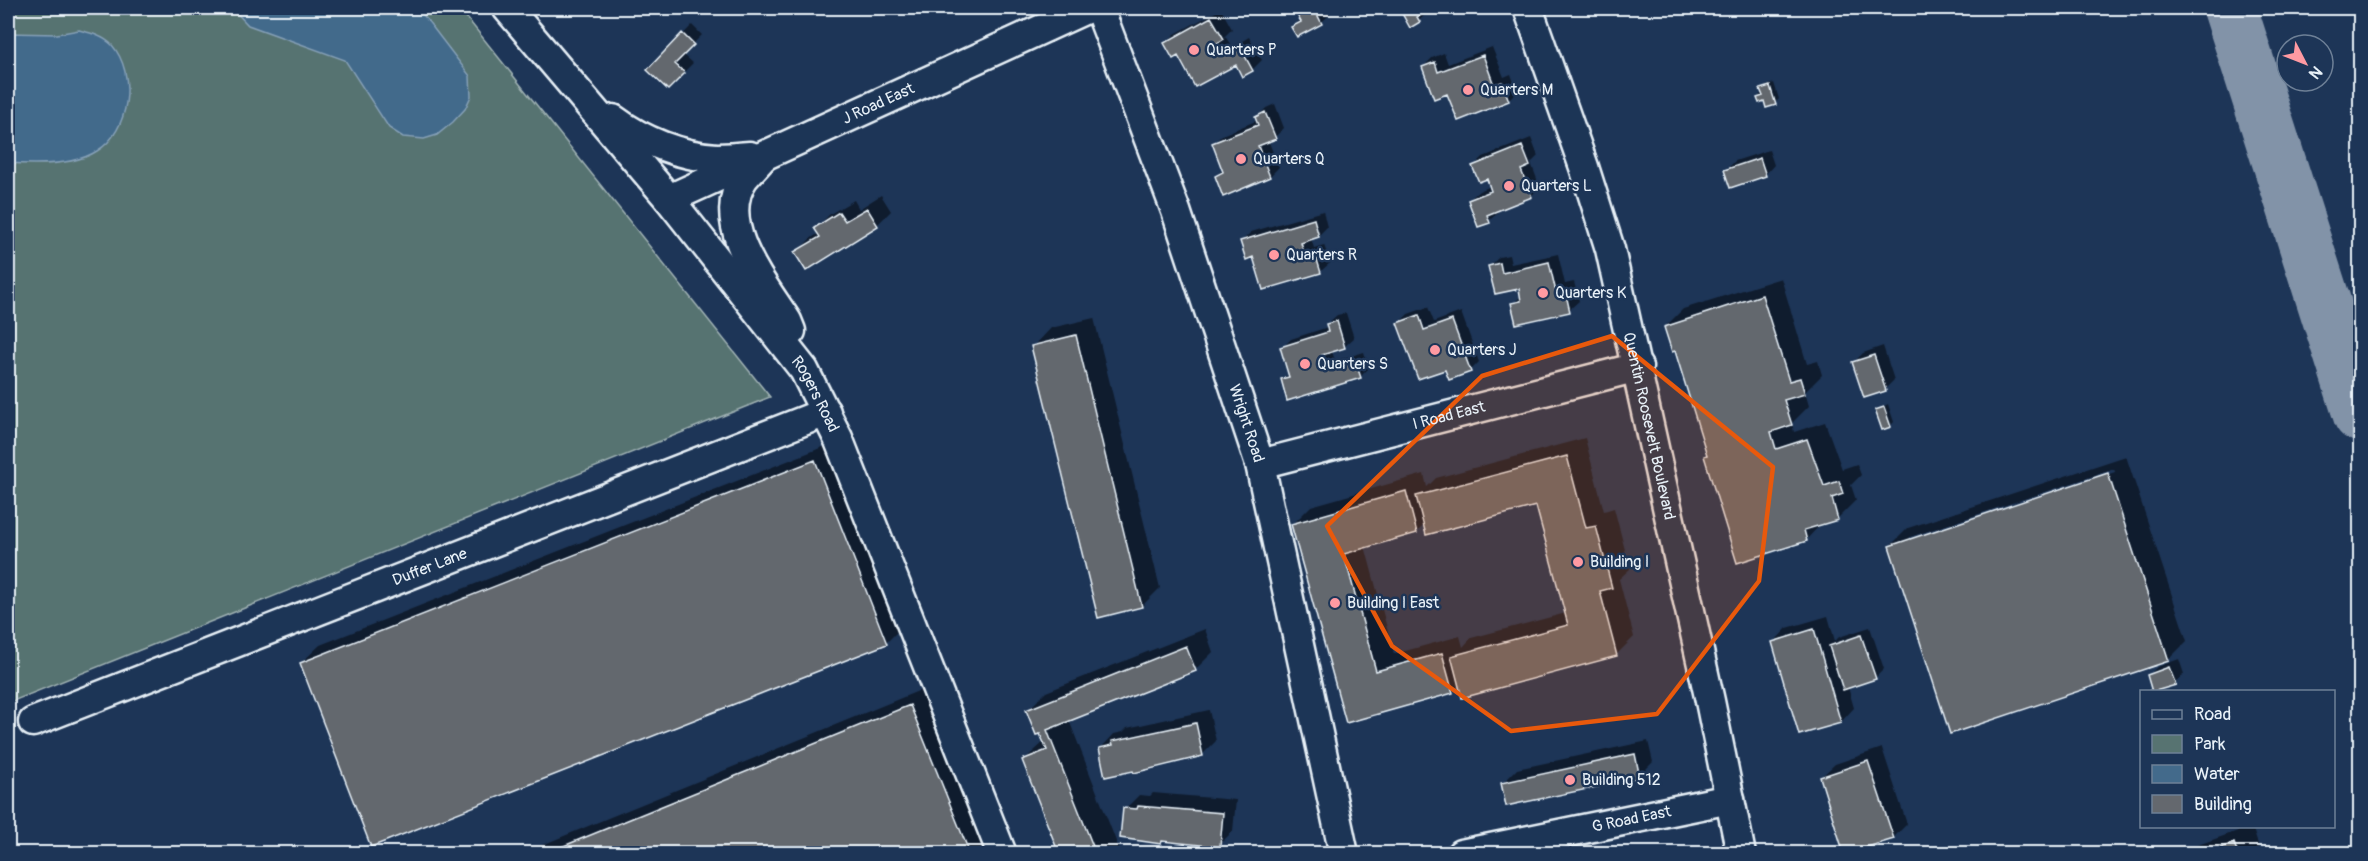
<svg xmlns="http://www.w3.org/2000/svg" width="2368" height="861" font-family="Pangolin,sans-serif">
<rect width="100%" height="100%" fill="#1d3557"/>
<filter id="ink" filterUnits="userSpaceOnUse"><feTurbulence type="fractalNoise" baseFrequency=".0167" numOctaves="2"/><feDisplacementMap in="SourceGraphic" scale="12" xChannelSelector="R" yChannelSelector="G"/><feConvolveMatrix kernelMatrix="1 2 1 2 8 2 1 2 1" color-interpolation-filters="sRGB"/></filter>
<g filter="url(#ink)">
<path fill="#577371" stroke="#a0b2b4" stroke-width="1.5" d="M 8,8 L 459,8 L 770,397 L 8,703 Z"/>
<path fill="#436a8b" stroke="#85a0b7" stroke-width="1.5" d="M 232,8 L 418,8 L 470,76 L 471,96 L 465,109 L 453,122 L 437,135 L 424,139 L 403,137 L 389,128 L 345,60 L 248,25 Z
M 79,30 C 91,33 103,36 112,45 C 137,74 130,131 97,151 C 74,166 34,165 8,163 L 8,33 L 57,34 Z"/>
<path fill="#0007" fill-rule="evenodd" d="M 1295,8 L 1327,8 L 1330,14 L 1321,23 L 1293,27 L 1301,19 Z
M 1400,8 L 1431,8 L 1419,21 L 1411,26 Z
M 1221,9 L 1232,29 L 1225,36 L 1232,47 L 1249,37 L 1262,60 L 1253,69 L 1243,75 L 1236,63 L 1178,54 L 1166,43 L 1175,34 Z
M 692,25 L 702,35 L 683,54 L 693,63 L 668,88 L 649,70 Z
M 1492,47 L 1504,77 L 1511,74 L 1517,91 L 1508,100 L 1448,92 L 1423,67 L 1432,58 L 1444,53 L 1448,64 Z
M 1774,83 L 1779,99 L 1775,103 L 1758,98 L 1766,86 Z
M 1275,104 L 1284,128 L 1275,137 L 1268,140 L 1279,167 L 1270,176 L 1216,176 L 1223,169 L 1213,144 L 1222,135 L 1258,120 L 1257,117 L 1266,108 Z
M 1531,138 L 1538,156 L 1531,163 L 1540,187 L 1531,196 L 1497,210 L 1498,212 L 1489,221 L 1469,200 L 1479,191 L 1491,186 L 1488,177 L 1474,166 L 1483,157 Z
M 1769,150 L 1774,165 L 1765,175 L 1726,170 L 1735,161 Z
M 881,195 L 891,211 L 877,225 L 796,253 L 810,239 L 819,233 L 816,228 L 830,214 L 854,200 L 859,209 Z
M 1323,211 L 1327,227 L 1318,236 L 1311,238 L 1314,248 L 1324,245 L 1330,263 L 1320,272 L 1242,241 L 1251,232 Z
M 1558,254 L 1565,284 L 1574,282 L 1579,301 L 1569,310 L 1513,304 L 1522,295 L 1520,287 L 1490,266 L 1499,257 L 1509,255 L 1511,264 Z
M 1781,278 L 1807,364 L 1818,361 L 1822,375 L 1805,392 L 1809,406 L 1792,423 L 1794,432 L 1825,422 L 1842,469 L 1857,464 L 1861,475 L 1851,485 L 1856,500 L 1838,518 L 1822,523 L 1806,540 L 1708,454 L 1676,350 L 1665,327 L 1683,309 Z
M 1428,307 L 1434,322 L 1461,312 L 1479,362 L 1470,371 L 1446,368 L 1399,323 L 1408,314 Z
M 1346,313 L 1354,338 L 1344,347 L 1332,351 L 1335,361 L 1364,352 L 1369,368 L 1360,377 L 1282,380 L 1290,373 L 1282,348 L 1291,339 L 1328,327 L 1327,324 L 1337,315 Z
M 1094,318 L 1160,588 L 1142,606 L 1033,347 L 1051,328 Z
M 1883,346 L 1894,380 L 1885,389 L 1854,362 L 1863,353 Z
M 1888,404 L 1894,422 L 1890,426 L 1877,410 Z
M 1585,438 L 1604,511 L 1614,508 L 1630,569 L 1619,579 L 1634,637 L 1616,655 L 1460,684 L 1452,692 L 1347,721 L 1293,524 L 1311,506 L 1424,474 L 1427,487 L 1436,478 ZM 1537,504 L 1566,613 L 1471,638 L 1463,647 L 1460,636 L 1394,654 L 1365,546 L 1417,532 L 1425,524 Z
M 833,443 L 904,625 L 886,643 L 301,663 L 320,645 Z
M 2126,456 L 2187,641 L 2169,659 L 1951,732 L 1890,546 L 1908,528 ZM 2114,469 L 2115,472 L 1910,540 L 1910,537 Z
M 1828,616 L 1835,641 L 1839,637 L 1870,627 L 1884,669 L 1875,678 L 1848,687 L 1854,708 L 1841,722 L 1774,642 L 1787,628 Z
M 1205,629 L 1213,652 L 1195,670 L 1069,720 L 1121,854 L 1061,854 L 1024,760 L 1045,741 L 1028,710 L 1046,692 Z
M 2179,659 L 2184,674 L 2175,683 L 2148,676 L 2157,667 Z
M 928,687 L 995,854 L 520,854 Z
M 1209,710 L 1216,741 L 1202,755 L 1101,748 L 1114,734 L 1123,732 L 1127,728 Z
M 1648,741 L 1653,762 L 1639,776 L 1503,783 L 1517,769 Z
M 1882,748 L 1907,824 L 1893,838 L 1821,777 L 1835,764 Z
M 1153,793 L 1236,800 L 1233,831 L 1219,845 L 1163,840 L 1125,809 L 1139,795 L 1150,796 Z
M 2252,826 L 2261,854 L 2172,854 Z"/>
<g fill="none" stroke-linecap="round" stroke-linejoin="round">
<path stroke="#8293a8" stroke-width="54" d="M 2230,8 L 2360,415"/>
</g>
<path fill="#64686e" stroke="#e8f1f8" stroke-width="1.5" d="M 1293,8 L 1329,8 L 1317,14 L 1322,24 L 1297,37 L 1291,27 L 1301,22 Z
M 1399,8 L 1434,8 L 1417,17 L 1420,22 L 1410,28 Z
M 1211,17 L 1224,39 L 1216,44 L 1222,55 L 1239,45 L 1253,71 L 1242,77 L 1236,65 L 1195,87 L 1178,56 L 1173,59 L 1164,43 Z
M 682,33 L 694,45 L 675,64 L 685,73 L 668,90 L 647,70 Z
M 1483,55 L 1494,85 L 1502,82 L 1509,101 L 1458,121 L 1447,94 L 1434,99 L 1422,67 L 1435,62 L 1438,72 Z
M 1770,86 L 1776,105 L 1766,108 L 1764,101 L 1759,103 L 1757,98 L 1763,96 L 1760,89 Z
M 1265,112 L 1276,139 L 1258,146 L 1270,177 L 1223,197 L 1215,176 L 1223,172 L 1212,143 L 1258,125 L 1255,117 Z
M 1522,146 L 1530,166 L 1521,170 L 1532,197 L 1487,215 L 1490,223 L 1478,227 L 1468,200 L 1491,191 L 1487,179 L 1479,182 L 1472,166 Z
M 1760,158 L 1766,176 L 1730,188 L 1724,170 Z
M 867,208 L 878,226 L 806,271 L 794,252 L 820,237 L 814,228 L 839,212 L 845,221 Z
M 1314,219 L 1319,237 L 1301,243 L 1305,256 L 1315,253 L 1321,273 L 1263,290 L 1253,257 L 1246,260 L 1240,241 Z
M 1549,262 L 1556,292 L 1565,290 L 1570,312 L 1516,324 L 1511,303 L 1521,301 L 1519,289 L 1495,294 L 1488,266 L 1500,263 L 1502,273 Z
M 1762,295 L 1789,381 L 1800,378 L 1805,394 L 1784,400 L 1792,425 L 1771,432 L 1776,449 L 1807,439 L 1824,486 L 1839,481 L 1843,494 L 1832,498 L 1838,520 L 1804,530 L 1807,541 L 1737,563 L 1704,456 L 1707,455 L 1675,351 L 1672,352 L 1664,327 Z
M 1419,315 L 1424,330 L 1452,320 L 1471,372 L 1449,380 L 1445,370 L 1418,379 L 1397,323 Z
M 1337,321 L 1345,348 L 1322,355 L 1326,369 L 1355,360 L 1361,378 L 1287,401 L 1281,379 L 1289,377 L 1280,347 L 1328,332 L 1326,324 Z
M 1076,335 L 1142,607 L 1098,618 L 1031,346 Z
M 1874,355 L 1886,391 L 1864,398 L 1852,362 Z
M 1884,407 L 1891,427 L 1882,430 L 1875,410 Z
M 1567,456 L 1586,528 L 1596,526 L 1612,588 L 1600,591 L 1617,656 L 1462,698 L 1451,656 L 1568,625 L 1536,506 L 1426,535 L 1416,496 Z
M 815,460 L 887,644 L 371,847 L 300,663 Z
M 2108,473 L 2169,661 L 1950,734 L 1889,546 Z
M 1406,491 L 1417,533 L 1344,554 L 1376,671 L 1442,653 L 1453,693 L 1346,723 L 1291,524 Z
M 1814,629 L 1841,723 L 1799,735 L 1772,642 Z
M 1861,635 L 1876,679 L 1843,690 L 1829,646 Z
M 1186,646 L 1196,671 L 1047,730 L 1096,854 L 1059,854 L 1022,760 L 1047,750 L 1040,734 L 1036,735 L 1026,710 Z
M 2169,667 L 2176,685 L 2152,692 L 2147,675 Z
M 910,705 L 970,854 L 544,854 Z
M 1196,723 L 1203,756 L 1134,773 L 1133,771 L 1105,777 L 1099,748 L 1113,745 L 1112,741 Z
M 1635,754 L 1640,778 L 1506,806 L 1501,783 Z
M 1868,761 L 1894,839 L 1844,854 L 1820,777 Z
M 1138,806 L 1223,813 L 1220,847 L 1162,841 L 1161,844 L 1120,838 L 1123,808 L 1137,809 Z
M 2234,843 L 2238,854 L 2204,854 Z"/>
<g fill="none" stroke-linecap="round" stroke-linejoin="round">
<defs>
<g id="minor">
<path id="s1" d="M 507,8 L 669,199 L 804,370 L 838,438 L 1002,854"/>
<path id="s2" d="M 1099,8 L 1176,211 L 1260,464 L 1344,854"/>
<path id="s3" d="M 1528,8 L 1584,167 L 1610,249 L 1710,701 L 1741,854"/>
<path d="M 613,119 C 642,141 681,156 717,158 C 728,158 739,157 750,156"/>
<path d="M 763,157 C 757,164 750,171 744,178 C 713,223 763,284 787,321 L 791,331"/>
<path id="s4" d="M 669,199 L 1088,8"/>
<path id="s5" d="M 1260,464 L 1638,367"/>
<path id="s6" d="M 33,722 L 826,412"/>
<path id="s7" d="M 1461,854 L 1730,799"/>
</g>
</defs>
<use href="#minor" stroke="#e8f1f8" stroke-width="33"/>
<use href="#minor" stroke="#1d3557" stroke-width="28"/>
</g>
</g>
<path fill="#e8590c" fill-opacity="0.2" stroke="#e8590c" stroke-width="4.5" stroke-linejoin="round" d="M 1612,336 L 1773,467 L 1759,581 L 1657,714 L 1511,731 L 1392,646 L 1327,526 L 1482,376 Z"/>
<g fill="#ff9aa2" stroke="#1d3557" stroke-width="2">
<circle cx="1194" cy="50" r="6"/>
<circle cx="1468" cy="90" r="6"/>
<circle cx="1241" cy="159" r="6"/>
<circle cx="1509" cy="186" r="6"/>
<circle cx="1274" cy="255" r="6"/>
<circle cx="1543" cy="293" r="6"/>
<circle cx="1435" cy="350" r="6"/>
<circle cx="1305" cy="364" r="6"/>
<circle cx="1578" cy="562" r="6"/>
<circle cx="1335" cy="603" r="6"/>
<circle cx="1570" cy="780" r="6"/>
</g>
<g text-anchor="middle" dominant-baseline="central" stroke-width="5" stroke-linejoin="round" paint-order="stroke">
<g font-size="16" fill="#e8f1f8" stroke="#1d3557" text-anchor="start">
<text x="1206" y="50">Quarters P</text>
<text x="1480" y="90">Quarters M</text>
<text x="1253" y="159">Quarters Q</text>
<text x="1521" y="186">Quarters L</text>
<text x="1286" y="255">Quarters R</text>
<text x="1555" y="293">Quarters K</text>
<text x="1447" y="350">Quarters J</text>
<text x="1317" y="364">Quarters S</text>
<text x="1590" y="562">Building I</text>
<text x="1347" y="603">Building I East</text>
<text x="1582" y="780">Building 512</text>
</g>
<g font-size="16" fill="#e8f1f8" stroke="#1d3557">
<text stroke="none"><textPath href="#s4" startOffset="230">J Road East</textPath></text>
<text stroke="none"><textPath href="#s1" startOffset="495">Rogers Road</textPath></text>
<text stroke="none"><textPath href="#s5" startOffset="195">I Road East</textPath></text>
<text stroke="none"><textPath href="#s2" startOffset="441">Wright Road</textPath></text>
<text stroke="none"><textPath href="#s3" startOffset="436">Quentin Roosevelt Boulevard</textPath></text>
<text stroke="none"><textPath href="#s6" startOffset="426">Duffer Lane</textPath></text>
<text stroke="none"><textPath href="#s7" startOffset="174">G Road East</textPath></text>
</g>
</g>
<rect width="2368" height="861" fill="none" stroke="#1d3557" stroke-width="30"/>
<rect x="15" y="15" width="2338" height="831" fill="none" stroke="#e8f1f8" stroke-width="2" filter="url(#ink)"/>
<rect x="2140" y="690" width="195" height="138" fill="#1d3557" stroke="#6e8097" stroke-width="1.5"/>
<rect x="2152" y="710" width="30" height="9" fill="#1d3557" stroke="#6e8097" stroke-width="1.5"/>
<text x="2194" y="720" font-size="18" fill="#e8f1f8">Road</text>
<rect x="2152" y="735" width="30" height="18" fill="#577371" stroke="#6e8097" stroke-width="1.5"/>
<text x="2194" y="750" font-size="18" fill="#e8f1f8">Park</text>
<rect x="2152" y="765" width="30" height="18" fill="#436a8b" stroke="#6e8097" stroke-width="1.5"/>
<text x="2194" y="780" font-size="18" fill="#e8f1f8">Water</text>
<rect x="2152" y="795" width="30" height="18" fill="#64686e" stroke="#6e8097" stroke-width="1.5"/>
<text x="2194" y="810" font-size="18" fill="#e8f1f8">Building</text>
<g transform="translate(2305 63) rotate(132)"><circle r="28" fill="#1d3557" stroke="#6e8097" stroke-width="1.5"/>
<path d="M0-4.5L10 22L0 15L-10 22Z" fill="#ff9aa2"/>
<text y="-9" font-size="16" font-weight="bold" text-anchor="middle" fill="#e8f1f8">N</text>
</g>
</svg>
